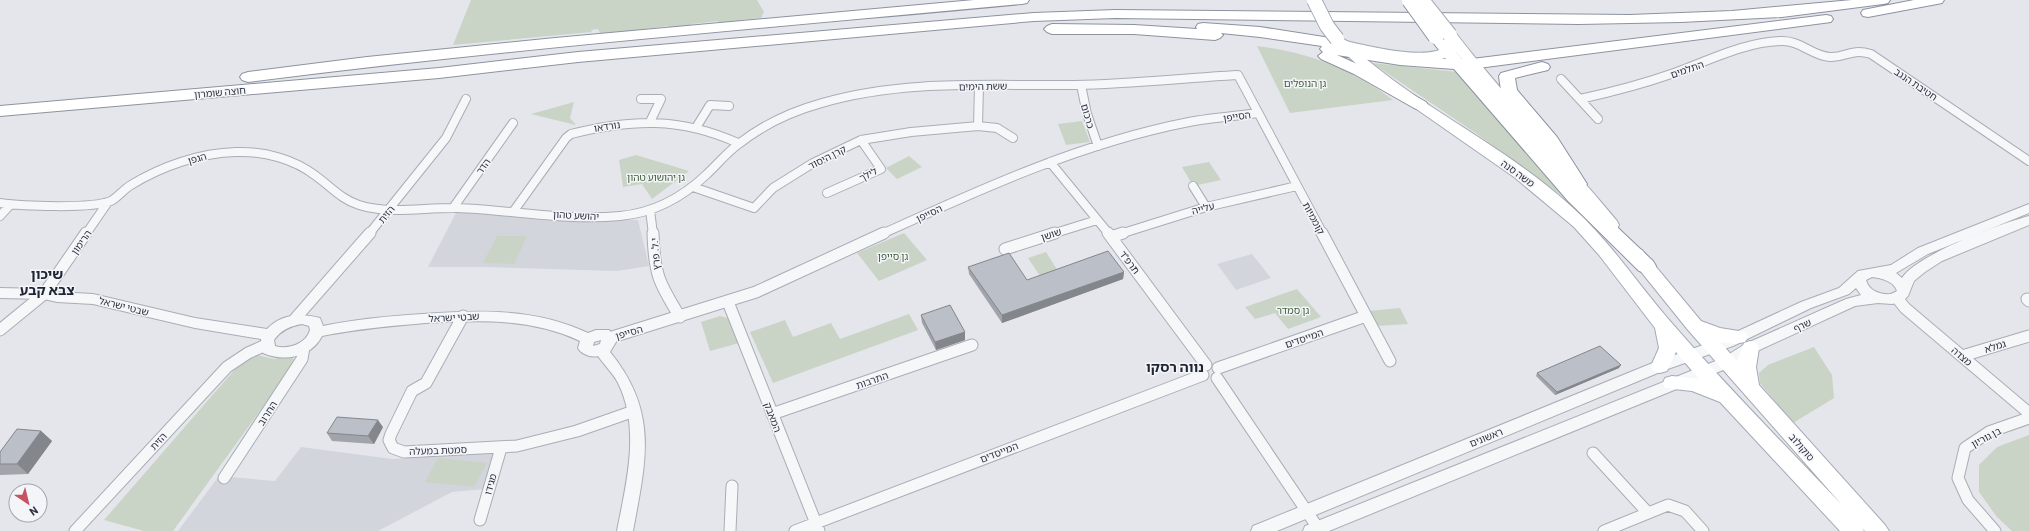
<svg xmlns="http://www.w3.org/2000/svg" width="2029" height="531" font-family="Barlow,'Noto Sans Hebrew',sans-serif">
<rect width="100%" height="100%" fill="#e4e6eb"/>
<path fill="#d2d5dc" d="M 457,211 L 552,221 L 638,220 L 649,266 L 617,271 L 487,267 L 428,267 Z
M 1252,254 L 1271,278 L 1236,290 L 1217,264 Z
M 301,447 L 392,459 L 494,453 L 485,489 L 452,492 L 378,531 L 178,531 L 219,476 L 275,481 Z"/>
<path fill="#c9d4c6" d="M 471,0 L 757,0 L 764,12 L 761,18 L 740,20 L 739,23 L 719,24 L 718,21 L 692,24 L 690,27 L 669,29 L 668,26 L 601,35 L 598,29 L 591,30 L 592,32 L 453,45 Z
M 1257,46 C 1307,52 1352,69 1393,100 L 1290,113 Z
M 1372,63 L 1458,72 L 1571,202 L 1477,134 Z
M 574,102 L 570,118 L 576,125 L 531,114 Z
M 1082,121 L 1090,142 L 1066,145 L 1058,124 Z
M 636,155 L 689,171 L 652,199 L 642,184 L 623,187 L 619,160 Z
M 909,156 L 922,167 L 897,179 L 886,168 Z
M 1209,162 L 1221,180 L 1193,186 L 1182,167 Z
M 904,233 L 927,260 L 879,281 L 857,253 Z
M 497,236 L 527,236 L 514,264 L 483,263 Z
M 1046,252 L 1058,271 L 1040,276 L 1028,258 Z
M 1297,289 L 1321,317 L 1288,329 L 1275,313 L 1255,319 L 1245,307 Z
M 1400,308 L 1408,324 L 1376,326 L 1369,311 Z
M 909,314 L 918,330 L 773,383 L 750,332 L 785,320 L 793,337 L 831,323 L 840,339 Z
M 720,316 L 731,319 L 739,343 L 710,351 L 701,322 Z
M 1814,347 L 1832,375 L 1834,398 L 1793,423 L 1760,383 L 1759,373 L 1768,365 Z
M 256,355 L 274,359 L 294,356 L 291,368 L 173,531 L 144,531 L 104,520 L 236,368 Z
M 2029,435 L 2029,531 L 2012,531 L 1997,517 L 1979,492 L 1979,465 L 1997,447 Z
M 438,458 L 487,463 L 474,487 L 425,482 Z"/>
<g fill="none" stroke-linecap="round" stroke-linejoin="round">
<defs>
<path id="minor-far1" d="M 1561,79 L 1598,119
M 1081,85 L 1087,114 L 1098,146
M 641,99 L 661,99 L 650,122
M 1580,99 C 1612,92 1643,84 1674,73 C 1708,61 1744,42 1781,41 C 1800,40 1812,56 1830,57 C 1846,58 1850,48 1871,54 L 2029,161
M 697,126 L 710,105 L 729,106
M 978,126 L 979,86
M 1050,162 L 1109,234
M 1193,186 L 1206,207
M 693,187 L 754,208 L 773,188 L 813,163 L 861,140 L 911,132 L 978,126 L 997,128 L 1013,138
M 827,193 L 881,169 L 861,140
M 0,203 C 21,206 92,209 111,201 C 118,197 124,189 131,185 C 162,166 200,153 236,152 C 264,151 294,159 316,176 C 330,186 342,200 359,205 C 391,215 425,207 457,208 C 511,210 566,221 620,216 C 653,213 683,197 707,174 C 718,164 727,152 740,143 C 763,125 793,111 822,103 C 904,79 991,86 1075,85 C 1129,84 1184,78 1238,75 L 1323,234
M 453,208 L 513,123
M 650,210 L 653,234
M 513,212 L 566,138 L 571,134 C 632,119 680,117 738,143
M 0,216 L 10,205
M 86,234 L 108,202
M 369,234 L 446,138 L 466,99
M 882,234 C 981,189 1081,143 1189,122 C 1211,118 1235,116 1258,113
M 1052,234 L 1097,220
M 1120,234 L 1206,207 L 1297,186"/>
<path id="minor" d="M 653,233 C 654,274 659,283 680,317
M 1108,233 L 1206,365
M 1322,233 L 1390,361
M 1111,237 L 1123,233
M 1005,249 L 1055,233
M 1897,298 L 1905,308 L 2029,413
M 2027,299 L 2029,301
M 728,302 L 819,531
M 463,316 L 426,383 L 412,391 L 391,434 L 389,440 L 393,448 L 404,452 L 517,446 L 577,431 L 634,411
M 294,320 L 370,233
M 0,330 L 44,294 L 86,233
M 609,338 L 756,292 L 884,233
M 1962,356 L 2029,336
M 1218,368 L 1366,316
M 1217,378 L 1320,531
M 772,414 L 972,345
M 1593,453 L 1648,513
M 224,478 L 302,359 L 304,347
M 480,520 L 501,448
M 75,531 L 227,367 L 248,353 L 266,345
M 730,531 L 732,486
M 795,531 L 1203,375
M 1604,531 L 1668,505 L 1685,511 L 1703,531
M 1995,531 L 1968,500 L 1958,478 L 1965,448 L 1989,432 L 2029,418"/>
<path id="tertiary" d="M 2029,204 L 2029,213 L 1928,254 L 1896,273 L 1902,278 C 1916,255 2002,223 2029,216 L 2029,225 L 1942,261 L 1925,272 L 1914,281 L 1908,296 L 1903,301 L 1892,304 L 1878,303 L 1855,306 L 1755,352 L 1733,366 L 1329,531 L 1303,531 L 1305,526 L 1723,358 L 1745,344 L 1846,299 L 1861,295 L 1856,288 L 1849,294 L 1811,308 L 1733,346 L 1665,370 L 1277,531 L 1251,531 L 1253,526 L 1655,362 L 1723,338 L 1801,302 L 1839,288 L 1858,271 L 1891,265 L 1918,248 ZM 1872,277 C 1881,278 1894,281 1897,291 L 1891,294 C 1880,295 1869,291 1866,280 Z
M 0,288 L 44,289 L 57,292 L 93,294 L 195,318 L 267,329 C 281,314 301,313 320,318 L 323,326 C 356,319 390,316 423,314 C 480,310 535,308 588,333 L 596,330 L 609,330 L 616,338 L 616,342 L 610,352 C 659,412 646,460 633,531 L 617,531 C 626,484 641,429 618,383 C 613,373 604,365 598,356 C 591,358 581,354 578,348 L 580,341 C 531,318 478,320 425,323 C 391,326 356,329 322,336 C 311,358 283,362 263,353 L 261,339 L 195,328 L 93,304 L 57,302 L 44,299 L 0,298 ZM 302,324 L 309,326 L 310,330 C 306,344 288,350 275,346 L 274,340 C 281,330 290,326 302,324 ZM 601,340 L 600,344 L 593,346 L 594,342 Z"/>
<path id="primary" d="M 1450,31 L 1455,32 C 1505,98 1564,157 1617,221 L 1619,225 L 1617,229 L 1611,231 L 1605,229 L 1572,188 L 1456,52 C 1434,70 1384,57 1358,52 C 1424,110 1507,147 1572,207 C 1610,241 1637,283 1670,321 C 1725,385 1784,444 1842,505 L 1688,330 L 1630,258 L 1628,254 L 1630,250 L 1636,248 L 1642,250 L 1701,321 L 1720,328 L 1745,332 L 1748,337 L 1745,342 L 1734,344 L 1720,342 L 1737,361 L 1744,343 L 1750,341 L 1756,343 L 1759,348 L 1756,367 L 1759,385 L 1885,525 L 1889,531 L 1865,531 L 1862,528 L 1864,531 L 1840,531 L 1720,402 L 1692,391 L 1665,388 L 1663,383 L 1665,378 L 1672,376 L 1699,379 L 1676,352 L 1667,371 L 1660,373 L 1653,371 L 1651,366 L 1659,348 L 1655,328 L 1599,255 L 1574,227 L 1514,177 L 1369,76 L 1332,41 L 1334,38 L 1339,37 C 1343,38 1346,41 1350,42 C 1372,47 1429,61 1447,46 L 1448,42 L 1443,35 L 1445,32 Z"/>
<path id="motorway" d="M 974,0 L 1029,0 L 1027,3 L 1022,4 C 764,28 505,49 248,82 L 242,80 L 240,77 L 242,74 L 248,72 L 367,57 L 555,38 Z
M 1852,0 L 1890,0 L 1888,3 L 1883,4 L 1782,17 L 1681,22 L 1579,24 L 1115,18 L 1034,21 L 578,62 L 439,78 L 0,116 L 0,106 L 439,68 L 578,52 L 1034,13 L 1115,10 L 1630,15 L 1732,11 Z
M 1914,0 L 1944,0 L 1942,3 L 1937,4 L 1868,17 L 1863,16 L 1861,13 L 1863,10 L 1868,9 Z
M 1826,15 L 1831,16 L 1833,19 L 1831,22 L 1471,69 L 1561,171 L 1544,144 L 1501,91 L 1499,76 L 1501,73 L 1542,62 L 1548,64 L 1550,67 L 1548,70 L 1515,78 L 1517,90 L 1557,137 L 1587,184 L 1584,188 L 1578,190 L 1653,261 L 1656,266 L 1653,271 L 1646,273 L 1639,271 L 1568,201 L 1454,69 L 1400,65 L 1337,55 L 1366,68 L 1426,102 L 1428,105 L 1426,108 L 1420,110 L 1414,108 L 1354,74 L 1321,59 L 1318,56 L 1323,52 L 1320,49 L 1322,46 L 1260,37 L 1221,33 L 1223,35 L 1220,38 L 1215,40 L 1134,34 L 1052,34 L 1047,32 L 1044,29 L 1047,26 L 1052,24 L 1134,25 L 1197,29 L 1196,27 L 1198,24 L 1203,23 L 1260,27 L 1343,40 L 1348,42 L 1351,45 L 1349,48 L 1400,56 L 1446,59 L 1428,36 L 1431,33 L 1441,33 L 1462,59 L 1472,59 Z"/>
</defs>
<use href="#minor-far1" stroke="#a9adb5" stroke-width="10"/>
<use href="#minor" stroke="#a9adb5" stroke-width="13"/>
<use href="#tertiary" stroke="#a9adb5" stroke-width="2"/>
<use href="#primary" stroke="#a4aab6" stroke-width="2"/>
<use href="#motorway" stroke="#8c93a0" stroke-width="2"/>
<use href="#minor-far1" stroke="#f6f7f9" stroke-width="8"/>
<use href="#minor" stroke="#f6f7f9" stroke-width="11"/>
<use href="#tertiary" fill="#f6f7f9" fill-rule="evenodd"/>
<use href="#primary" fill="#fff" fill-rule="evenodd"/>
<use href="#motorway" fill="#fff" fill-rule="evenodd"/>
<defs>
<path id="primary-bridge" d="M 1314,0 L 1327,26 L 1337,39
M 1422,0 L 1450,35"/>
<path id="motorway-bridge" d="M 1410,0 L 1436,36"/>
</defs>
<use href="#primary-bridge" stroke="#a4aab6" stroke-width="16" stroke-linecap="butt"/>
<use href="#motorway-bridge" stroke="#8c93a0" stroke-width="18" stroke-linecap="butt"/>
<use href="#primary-bridge" stroke="#fff" stroke-width="14"/>
<use href="#motorway-bridge" stroke="#fff" stroke-width="16"/>
</g>
<path fill="#a1a4ab" d="M 968,267 L 1027,280 L 1124,272 L 1123,279 L 1002,323 L 969,274 Z
M 921,315 L 965,332 L 965,340 L 936,350 L 922,323 Z
M 1619,368 L 1555,395 L 1536,376 L 1537,373 Z
M 383,427 L 374,444 L 332,441 L 327,433 Z
M 41,431 L 52,441 L 28,474 L 0,475 L 0,452 Z"/>
<path fill="#83868b" d="M 1124,272 L 1123,279 L 1002,323 L 1002,315 Z
M 965,332 L 965,340 L 936,350 L 935,342 Z
M 1621,365 L 1619,368 L 1555,395 L 1557,392 Z
M 378,420 L 383,427 L 374,444 L 368,436 Z
M 41,431 L 52,441 L 28,474 L 17,464 Z"/>
<path fill="#bbbfc7" stroke="#83868b" d="M 1108,251 L 1124,272 L 1002,315 L 968,267 L 1009,253 L 1027,280 Z
M 950,305 L 965,332 L 935,342 L 921,315 Z
M 1600,346 L 1621,365 L 1557,392 L 1537,373 Z
M 337,417 L 378,420 L 368,436 L 327,433 Z
M 17,429 L 41,431 L 17,464 L 0,464 L 0,452 Z"/>
<g text-anchor="middle" dominant-baseline="central" stroke-width="3" stroke-linejoin="round" paint-order="stroke">
<g font-size="10" fill="#2d3342" stroke="#f3f5f8">
<text transform="translate(1687 69) rotate(-19)">התלמים</text>
<text transform="translate(1916 84) rotate(34)">חטיבת הנגב</text>
<text transform="translate(983 86) rotate(-1)">ששת הימים</text>
<text transform="translate(220 92) rotate(-5)">חוצה שומרון</text>
<text transform="translate(1088 116) rotate(74)">כרכום</text>
<text transform="translate(1237 116) rotate(-8)">הסייפן</text>
<text transform="translate(607 126) rotate(-9)">נורדאו</text>
<text transform="translate(827 157) rotate(-27)">קרן היסוד</text>
<text transform="translate(197 158) rotate(-16)">הגפן</text>
<text transform="translate(483 166) rotate(-55)">הדר</text>
<text transform="translate(1518 173) rotate(36)">משה סנה</text>
<text transform="translate(868 174) rotate(-28)">לילך</text>
<text transform="translate(1203 208) rotate(-15)">עלייה</text>
<text transform="translate(929 213) rotate(-25)">הסייפן</text>
<text transform="translate(386 214) rotate(-50)">הזית</text>
<text transform="translate(576 215) rotate(3)">יהושע טהון</text>
<text transform="translate(1314 218) rotate(62)">קוממיות</text>
<text transform="translate(1051 234) rotate(-18)">שושן</text>
<text transform="translate(81 242) rotate(-55)">הרימון</text>
<text transform="translate(655 254) rotate(-94)">י.ל. פרץ</text>
<text transform="translate(1130 262) rotate(53)">תרפ"ד</text>
<text transform="translate(124 306) rotate(14)">שבטי ישראל</text>
<text transform="translate(454 317) rotate(-3)">שבטי ישראל</text>
<text transform="translate(1802 325) rotate(-25)">שרף</text>
<text transform="translate(629 332) rotate(-16)">הסייפן</text>
<text transform="translate(1304 338) rotate(-19)">המייסדים</text>
<text transform="translate(1995 346) rotate(-17)">גמלא</text>
<text transform="translate(1962 356) rotate(40)">מצדה</text>
<text transform="translate(872 380) rotate(-19)">התרבות</text>
<text transform="translate(267 413) rotate(-57)">החרוב</text>
<text transform="translate(773 417) rotate(69)">המאבק</text>
<text transform="translate(1486 437) rotate(-22)">ראשונים</text>
<text transform="translate(1986 437) rotate(-28)">בן גוריון</text>
<text transform="translate(158 441) rotate(-47)">הזית</text>
<text transform="translate(1802 447) rotate(49)">סוקולוב</text>
<text transform="translate(438 450) rotate(-2)">סמטת במעלה</text>
<text transform="translate(999 452) rotate(-21)">המייסדים</text>
<text transform="translate(490 484) rotate(-74)">מגידו</text>
</g>
<g font-size="10" fill="#405d3b" stroke="#f3f5f8">
<text x="1305" y="83">גן הנופלים</text>
<text x="656" y="177">גן יהושוע טהון</text>
<text x="893" y="256">גן סייפן</text>
<text x="1293" y="310">גן סמדר</text>
</g>
<g font-size="14" font-weight="bold" fill="#1f2533" stroke="#f3f5f8">
<text x="47" y="273">שיכון<tspan x="47" dy="16">צבא קבע</tspan></text>
<text x="1175" y="366">נווה רסקו</text>
</g>
</g>
<g transform="translate(28 503) rotate(145)"><circle r="19" fill="#f3f5f8" stroke="#a4a7af"/>
<path d="M0-3L7 15L0 10L-7 15Z" fill="#c55360"/>
<text y="-6" font-size="11" font-weight="bold" text-anchor="middle" fill="#2d3342">N</text>
</g>
</svg>
